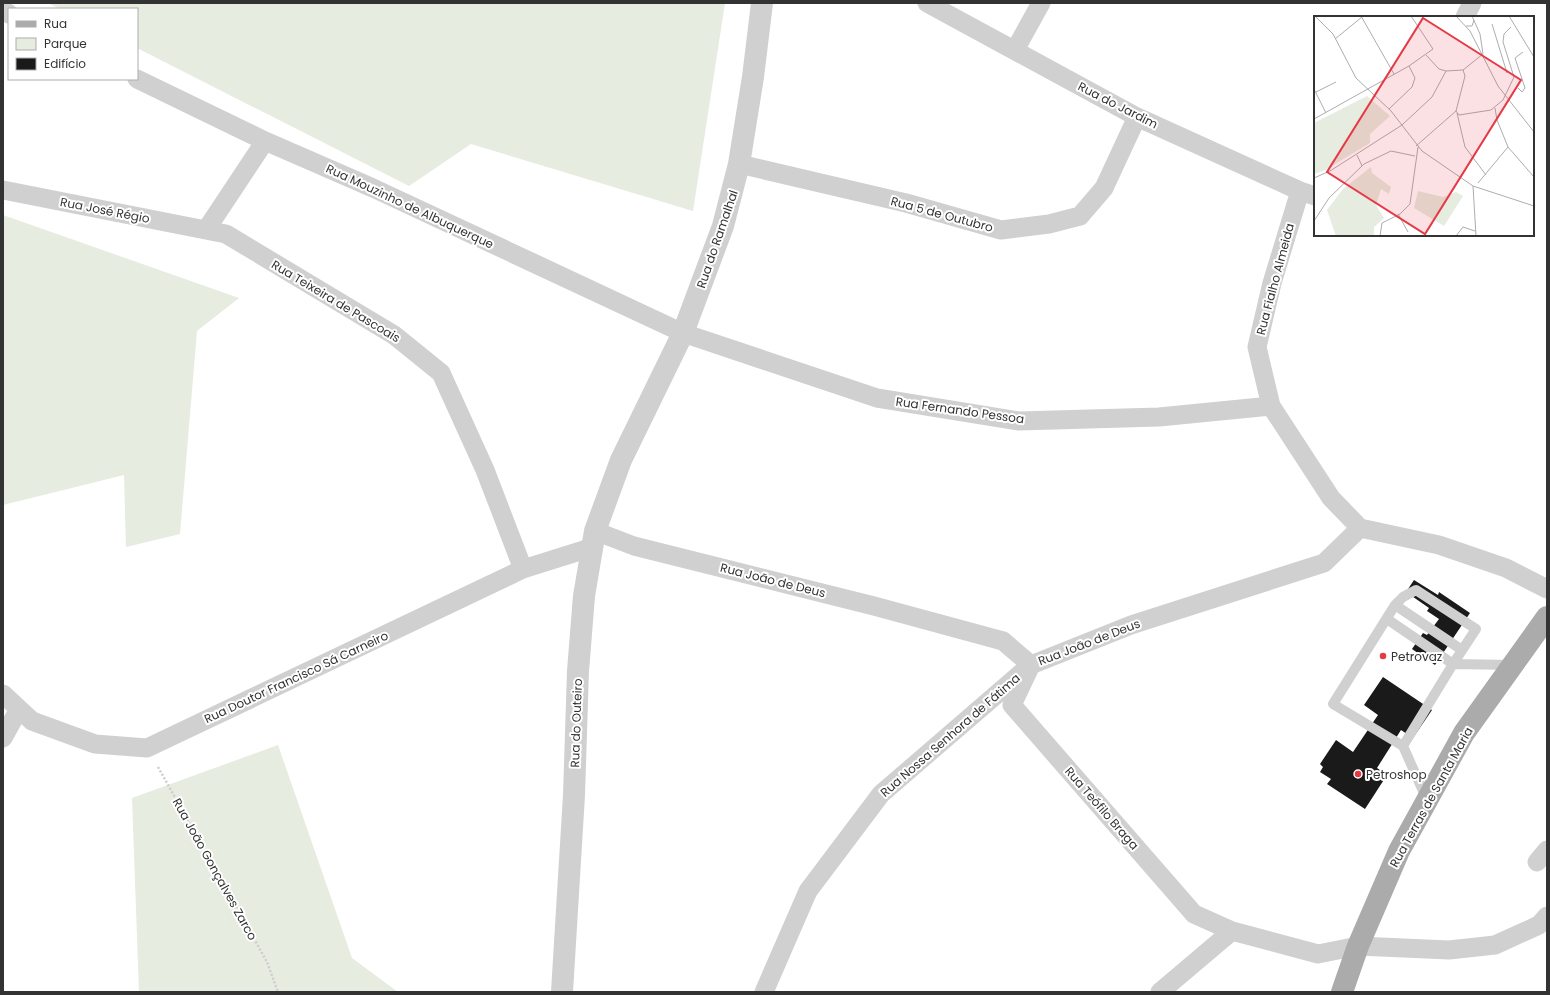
<svg xmlns="http://www.w3.org/2000/svg" width="1550" height="995" font-family="Poppins,sans-serif">
<rect width="100%" height="100%" fill="#fff"/>
<path fill="#e6ecdf" d="M 48,3 L 725,3 L 693,211 L 471,144 L 409,186 L 137,48 L 137,9 L 60,9 Z
M 3,215 L 239,298 L 197,331 L 180,534 L 126,547 L 124,475 L 3,505 Z
M 278,745 L 352,958 L 398,992 L 139,992 L 132,798 Z"/>
<path fill="#1a1a1a" d="M 1414,580 L 1438,595 L 1439,592 L 1470,613 L 1435,665 L 1412,649 L 1423,633 L 1427,635 L 1439,619 L 1427,611 L 1429,608 L 1406,592 Z
M 1383,677 L 1432,710 L 1413,738 L 1401,730 L 1377,768 L 1387,775 L 1365,809 L 1327,784 L 1331,779 L 1320,772 L 1323,767 L 1320,764 L 1336,740 L 1353,752 L 1378,715 L 1364,705 Z"/>
<g fill="none" stroke-linecap="round" stroke-linejoin="round">
<path stroke="#cdcdcd" stroke-width="2.5" stroke-dasharray="2 2" stroke-linecap="butt" d="M 158,767 L 267,962 L 278,992"/>
<path stroke="#d0d0d0" stroke-width="10" d="M 1395,605 L 1462,650
M 1387,619 L 1453,664 L 1476,629 L 1416,590 L 1403,597 L 1395,605 L 1333,704 L 1403,746
M 1427,800 L 1403,746 L 1453,664 L 1512,665"/>
<path stroke="#d0d0d0" stroke-width="19" d="M 927,3 L 1137,117 L 1300,191 L 1315,196
M 3,10 L 9,14
M 1465,17 L 1472,3
M 1015,50 L 1041,3
M 137,79 L 265,141 L 373,188 L 683,333 L 877,398 L 1019,421 L 1159,417 L 1271,406
M 739,164 L 906,203 L 1001,230 L 1049,224 L 1080,216 L 1104,188 L 1137,117
M 3,190 L 226,234 L 394,335 L 441,373 L 485,470 L 523,569
M 1300,191 L 1272,283 L 1257,347 L 1271,406 L 1331,498 L 1360,528
M 206,230 L 265,141
M 595,531 L 634,546 L 874,606 L 1003,641 L 1031,665 L 1131,625 L 1324,563 L 1360,528 L 1439,545 L 1506,568 L 1547,589
M 1031,665 L 1012,705 L 1194,914 L 1232,931 L 1318,954 L 1358,946 L 1449,950 L 1495,945 L 1539,925 L 1547,916
M 3,694 L 32,721 L 95,744 L 147,748 L 523,569 L 593,547
M 3,738 L 19,709
M 1537,862 L 1547,850
M 764,992 L 808,891 L 881,794 L 1026,669
M 1160,992 L 1232,931"/>
<path stroke="#d0d0d0" stroke-width="22" d="M 562,992 L 574,795 L 578,671 L 584,596 L 595,531 L 621,460 L 683,333 L 723,226 L 739,164 L 753,77 L 762,3"/>
<path stroke="#ababab" stroke-width="22" d="M 1342,992 L 1358,946 L 1399,851 L 1464,733 L 1547,617"/>
</g>
<g fill="#e63946" stroke="#fff" stroke-width="1.5">
<circle cx="1383" cy="656" r="4"/>
<circle cx="1358" cy="774" r="4"/>
</g>
<g text-anchor="middle" dominant-baseline="central" stroke-width="4" stroke-linejoin="round" paint-order="stroke">
<g font-size="12" fill="#333" stroke="#fff">
<text transform="translate(1118 105) rotate(27)">Rua do Jardim</text>
<text transform="translate(410 206) rotate(25)">Rua Mouzinho de Albuquerque</text>
<text transform="translate(105 210) rotate(11)">Rua José Régio</text>
<text transform="translate(942 214) rotate(15)">Rua 5 de Outubro</text>
<text transform="translate(717 239) rotate(-71)">Rua do Ramalhal</text>
<text transform="translate(1275 279) rotate(-75)">Rua Fialho Almeida</text>
<text transform="translate(336 301) rotate(31)">Rua Teixeira de Pascoais</text>
<text transform="translate(960 410) rotate(8)">Rua Fernando Pessoa</text>
<text transform="translate(773 580) rotate(14)">Rua João de Deus</text>
<text transform="translate(1089 642) rotate(-21)">Rua João de Deus</text>
<text transform="translate(296 677) rotate(-25)">Rua Doutor Francisco Sá Carneiro</text>
<text transform="translate(576 723) rotate(-88)">Rua do Outeiro</text>
<text transform="translate(950 735) rotate(-41)">Rua Nossa Senhora de Fátima</text>
<text transform="translate(1431 797) rotate(-61)">Rua Terras de Santa Maria</text>
<text transform="translate(1102 808) rotate(49)">Rua Teófilo Braga</text>
<text transform="translate(215 869) rotate(61)">Rua João Gonçalves Zarco</text>
</g>
<g font-size="12" fill="#333" stroke="#fff" text-anchor="start">
<text x="1391" y="656">Petrovaz</text>
<text x="1366" y="774">Petroshop</text>
</g>
</g>
<g transform="translate(1314 16)">
<rect width="220" height="220" fill="#fff"/>
<path d="M 53,80 L 76,100 L 56,118 L 56,127 L 11,154 L 0,158 L 0,107 ZM 57,151 L 58,157 L 77,171 L 75,178 L 67,173 L 62,189 L 70,202 L 60,211 L 60,220 L 22,220 L 13,194 L 29,173 ZM 104,175 L 129,181 L 142,176 L 149,180 L 130,210 L 100,192 Z" fill="#e6ecdf"/>
<path fill="none" stroke="#adadad" stroke-width="1" d="M 1,0 L 19,18 L 42,62 L 77,95 L 108,135 L 159,170 L 220,190M 47,0 L 80,58M 142,0 L 156,15 L 184,70 L 220,116M 158,0 L 166,18 L 169,38M 195,0 L 220,41M 178,8 L 193,57M 152,10 L 158,10 L 160,4M 21,23 L 48,1M 112,39 L 125,53 L 132,55 L 149,54M 204,72 L 208,76 L 211,72 L 201,42 L 209,36M 0,73 L 12,97M 2,76 L 22,66M 181,92 L 183,104 L 194,131 L 220,161M 75,93 L 98,71 L 101,62 L 95,50M 142,95 L 145,99 L 177,94 L 189,84 L 200,61 L 189,26 L 190,18 L 197,11M 143,97 L 151,131 L 172,159M 0,103 L 95,50 L 119,33 L 97,0M 102,130 L 142,95 L 151,60 L 149,54 L 169,38M 43,139 L 48,150M 0,162 L 16,155 L 88,109 L 118,81 L 132,55M 164,167 L 194,131M 159,170 L 162,220M 84,198 L 94,216M 0,205 L 15,182 L 50,148 L 77,135 L 101,140M 66,220 L 68,207 L 86,198 L 96,188 L 104,131M 142,220 L 149,211 L 161,215"/>
<path fill="#e63946" fill-opacity="0.15" stroke="#e63946" stroke-width="2" d="M 109,2 L 207,64 L 111,218 L 13,156 Z"/>
<rect width="220" height="220" fill="none" stroke="#333" stroke-width="2"/>
</g>
<rect width="1550" height="995" fill="none" stroke="#333333" stroke-width="8"/>
<rect x="8" y="8" width="130" height="72" fill="#ffffff" stroke="#adadad"/>
<rect x="16" y="21" width="20" height="6" fill="#ababab" stroke="#adadad"/>
<text x="44" y="28" font-size="12" fill="#333333">Rua</text>
<rect x="16" y="38" width="20" height="12" fill="#e6ecdf" stroke="#adadad"/>
<text x="44" y="48" font-size="12" fill="#333333">Parque</text>
<rect x="16" y="58" width="20" height="12" fill="#1a1a1a" stroke="#adadad"/>
<text x="44" y="68" font-size="12" fill="#333333">Edifício</text>
</svg>
